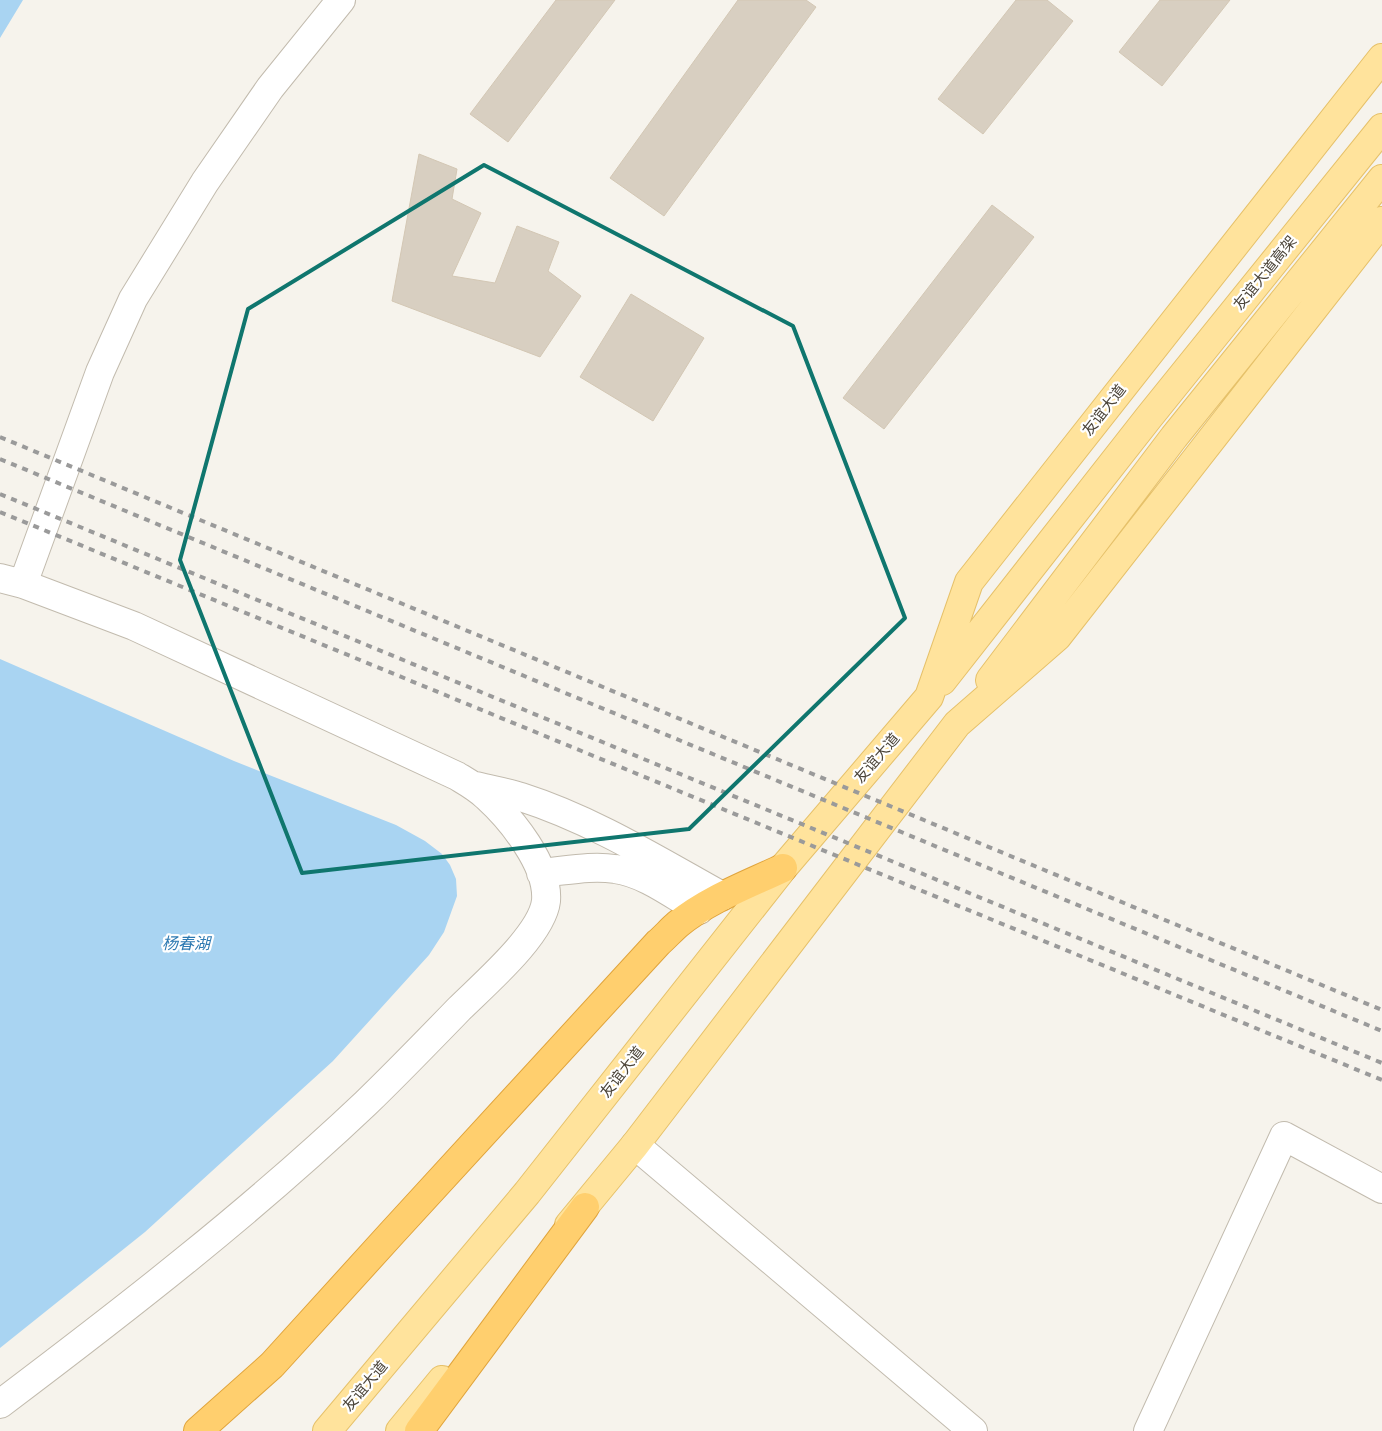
<svg xmlns="http://www.w3.org/2000/svg" width="1382" height="1431" font-family="'Fira Sans Condensed','Noto Sans SC',sans-serif">
<rect width="100%" height="100%" fill="#f6f3ec"/>
<path fill="#a9d4f2" d="M 0,0 L 23,0 L 0,38 Z
M 0,659 L 234,761 L 396,825 L 425,841 L 442,854 L 450,865 L 456,879 L 457,896 L 444,932 L 429,955 L 333,1061 L 145,1232 L 0,1348 Z"/>
<path fill="#d8cfc1" stroke="#d3c7b4" d="M 556,0 L 615,0 L 508,142 L 470,114 Z
M 738,0 L 806,0 L 816,7 L 664,216 L 610,178 Z
M 1016,0 L 1047,0 L 1073,21 L 983,134 L 938,99 Z
M 1160,0 L 1230,0 L 1162,86 L 1119,52 Z
M 419,154 L 457,169 L 452,199 L 481,213 L 452,276 L 495,283 L 517,226 L 559,242 L 548,271 L 581,296 L 540,357 L 392,301 Z
M 992,205 L 1034,237 L 884,429 L 843,398 Z
M 631,294 L 704,338 L 653,421 L 580,377 Z"/>
<g fill="none" stroke-linecap="round" stroke-linejoin="round">
<defs>
<path id="minor" d="M 0,578 L 23,584 L 134,626 L 457,776 C 467,782 478,788 487,797 C 511,819 549,865 546,901 C 542,935 483,985 459,1009 C 428,1041 397,1073 366,1103 C 251,1212 126,1309 0,1404
M 23,584 L 100,372 L 133,299 L 205,182 L 270,88 L 341,0
M 476,786 C 491,790 506,792 521,797 C 593,820 657,860 722,896
M 541,873 C 565,871 591,865 615,869 C 645,873 673,895 699,910
M 635,1145 L 973,1431
M 1148,1431 L 1284,1136 L 1382,1189"/>
<path id="major" d="M 990,680 L 1174,437 L 1382,179
M 942,681 L 1149,417 L 1382,128
M 569,1225 L 635,1145 L 957,724 L 1057,637 L 1382,221
M 327,1431 L 527,1193 L 783,868 L 929,697 L 969,582 L 1382,58
M 400,1431 L 442,1380"/>
<path id="highway" d="M 198,1431 L 272,1365 L 391,1234 L 658,943 C 665,937 671,930 678,924 C 709,899 747,885 783,868
M 419,1431 L 585,1207"/>
</defs>
<use href="#minor" stroke="#c2bbae" stroke-width="30"/>
<use href="#major" stroke="#e6c16a" stroke-width="30"/>
<use href="#highway" stroke="#e0a43c" stroke-width="30"/>
<use href="#minor" stroke="#fff" stroke-width="28"/>
<use href="#major" stroke="#ffe39c" stroke-width="28"/>
<use href="#highway" stroke="#ffcf6e" stroke-width="28"/>
<path stroke="#9a9a9a" stroke-width="4" stroke-dasharray="6 6" stroke-linecap="butt" d="M 0,437 L 1382,1010
M 0,459 L 1382,1031
M 0,494 L 1382,1063
M 0,512 L 1382,1080"/>
</g>
<path fill="none" stroke="#0f766e" stroke-width="4" stroke-linejoin="round" d="M 484,165 L 793,326 L 905,618 L 689,829 L 302,873 L 180,560 L 248,309 Z"/>
<g text-anchor="middle" dominant-baseline="central" stroke-width="4.5" stroke-linejoin="round" paint-order="stroke">
<g font-size="15" fill="#4b4439" stroke="#fff">
<text transform="translate(1265 273) rotate(-51)">友谊大道高架</text>
<text transform="translate(1104 410) rotate(-52)">友谊大道</text>
<text transform="translate(877 758) rotate(-49)">友谊大道</text>
<text transform="translate(622 1072) rotate(-52)">友谊大道</text>
<text transform="translate(365 1386) rotate(-50)">友谊大道</text>
</g>
<g font-size="16" font-style="italic" fill="#2e7ab2" stroke="#fff">
<text x="186" y="943">杨春湖</text>
</g>
</g>
</svg>
